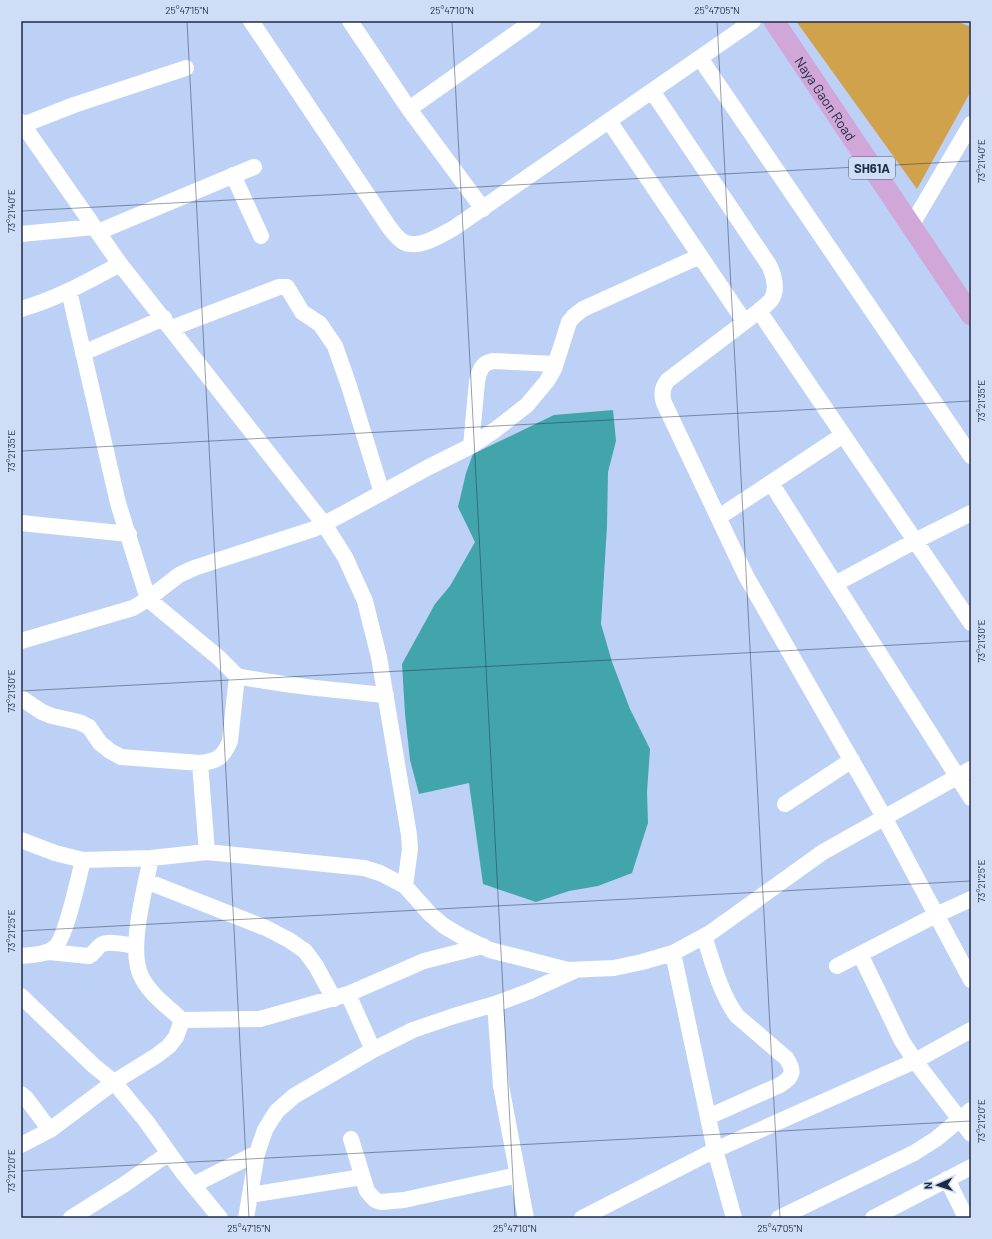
<svg xmlns="http://www.w3.org/2000/svg" width="992" height="1239" font-family="Barlow,sans-serif">
<rect width="100%" height="100%" fill="#bcd1f5"/>
<path fill="#d0a24c" d="M 796,21 L 956,21 L 971,27 L 971,91 L 917,189 Z"/>
<path fill="#42a5ab" d="M 613,410 L 616,441 L 608,472 L 607,526 L 601,624 L 612,662 L 630,709 L 650,749 L 647,792 L 648,823 L 632,873 L 598,886 L 569,891 L 536,902 L 483,884 L 469,783 L 419,794 L 410,760 L 405,714 L 402,664 L 435,604 L 450,586 L 475,542 L 458,507 L 466,473 L 473,454 L 554,415 Z"/>
<g fill="none" stroke-linecap="round" stroke-linejoin="round">
<path stroke="#fff" stroke-width="16" d="M 251,21 L 389,227 C 393,232 397,238 402,241 C 417,251 441,235 454,228 L 753,21
M 350,21 L 409,109 L 533,21
M 700,58 L 971,456
M 652,91 L 769,265 C 774,275 778,290 771,300 C 768,304 762,308 759,311 L 668,380 C 662,387 661,394 664,403 L 746,576 L 884,817 L 971,980
M 409,109 L 483,209
M 609,121 L 744,321
M 21,122 L 120,264 L 324,524 L 345,557 L 365,601 L 379,657 L 409,835 L 410,849 L 405,886
M 23,125 L 74,105 L 186,68
M 233,175 L 261,236
M 911,226 L 971,124
M 98,232 L 254,167
M 21,234 L 94,227
M 21,309 C 57,299 88,281 120,264
M 759,311 L 971,623
M 172,328 L 279,287 L 287,287 L 302,312 L 320,324 L 335,346 L 349,386 L 382,493
M 83,353 L 164,318
M 471,446 L 477,382 C 479,372 481,363 493,361 L 555,364
M 771,483 L 971,798
M 719,517 L 843,435
M 21,523 L 129,534
M 835,584 L 915,541 L 971,513
M 21,641 L 133,608 L 148,599 L 179,575 L 194,568 L 314,529 L 341,515 L 427,468 L 471,446 L 495,430 L 527,405 L 547,381 L 554,369 L 569,322 L 574,316 L 583,309 L 700,256
M 237,676 C 286,686 336,690 386,695
M 21,698 L 42,712 L 52,716 L 79,722 L 89,727 L 100,743 L 110,751 L 121,757 L 200,763 C 217,761 223,758 230,741 L 237,676 L 219,658 L 148,599 L 118,503 L 69,291
M 200,763 L 207,852
M 785,804 L 852,760
M 21,840 L 55,853 L 83,860 L 151,858 L 207,852 L 364,868 L 380,873 L 405,886 L 430,914 L 444,926 L 461,936 L 490,950 L 568,970 L 614,968 L 642,962 L 673,953 L 710,933 L 823,852 L 971,769
M 146,881 L 266,928 L 289,940 L 305,951 L 316,966 L 334,999
M 704,936 C 713,963 720,993 737,1016 L 786,1058 C 795,1071 793,1077 780,1085 L 708,1117
M 49,952 L 89,956 C 95,953 96,948 101,945 C 108,940 127,945 136,946
M 673,953 L 715,1150 L 734,1218
M 860,954 L 902,1041 L 915,1061 L 971,1134
M 21,956 C 31,955 46,955 54,948 C 65,941 79,876 83,860
M 837,966 L 936,915 L 971,899
M 348,994 L 373,1050
M 21,996 L 94,1066 L 114,1082 L 146,1121 L 184,1174 L 220,1218
M 495,1004 L 501,1086 L 526,1218
M 182,1020 L 260,1019 L 348,994 L 424,961 L 483,946
M 21,1094 L 26,1098 L 50,1130
M 351,1139 L 367,1191 L 375,1200 L 381,1202 L 404,1200 L 518,1175
M 21,1145 L 50,1130 L 114,1082 L 156,1056 L 169,1046 L 176,1037 L 182,1020 C 168,1007 151,995 142,978 C 127,952 145,888 151,858
M 947,1179 L 966,1218
M 193,1185 L 257,1153
M 250,1195 L 362,1177
M 71,1218 L 125,1184 L 169,1153
M 246,1218 L 257,1153 L 265,1130 L 271,1120 L 277,1111 L 294,1096 L 373,1050 L 413,1030 L 454,1016 L 495,1004 L 530,991 L 576,970
M 582,1218 L 715,1150 L 915,1061 L 971,1030
M 779,1218 L 914,1153 L 936,1139 L 971,1110
M 873,1218 L 971,1167"/>
<path stroke="#d1a6d9" stroke-width="21" id="s1" d="M 774,21 L 971,315"/>
</g>
<path fill="none" stroke="#1e2b42" stroke-width="1" stroke-opacity="0.45" d="M 187,21 L 249,1218M 452,21 L 515,1218M 717,21 L 780,1218M 21,211 L 971,161M 21,451 L 971,401M 21,691 L 971,641M 21,931 L 971,881M 21,1171 L 971,1121"/>
<g text-anchor="middle" dominant-baseline="central" stroke-width="3" stroke-linejoin="round" paint-order="stroke">
<rect fill="#cfdef6" stroke="#536178" stroke-width="1" x="849" y="157" width="46" height="22" rx="3"/>
<g font-size="13" font-weight="bold" fill="#1e2b42">
<text x="872" y="168">SH61A</text>
</g>
<g font-size="14" fill="#1e2b42" stroke="#cfdef6">
<text stroke="none"><textPath href="#s1" startOffset="93">Naya Gaon Road</textPath></text>
</g>
</g>
<rect width="992" height="1239" fill="none" stroke="#cfdef6" stroke-width="44"/>
<g transform="translate(938 1185) rotate(267)" stroke="#cfdef6" stroke-width="3" paint-order="stroke">
<path d="M0-3L7 15L0 10L-7 15Z" fill="#1e2b42"/>
<text y="-6" font-size="11" font-weight="bold" text-anchor="middle" fill="#1e2b42">N</text>
</g>
<rect x="22" y="22" width="948" height="1195" fill="none" stroke="#1e2b42" stroke-width="1.5"/>
<g font-size="10" text-anchor="middle" fill="#1e2b42">
<text x="187" y="14">25°47'15"N</text>
<text x="452" y="14">25°47'10"N</text>
<text x="717" y="14">25°47'05"N</text>
<text transform="translate(981 161) rotate(-90)" y="4">73°21'40"E</text>
<text transform="translate(11 211) rotate(-90)" y="4">73°21'40"E</text>
<text transform="translate(981 401) rotate(-90)" y="4">73°21'35"E</text>
<text transform="translate(11 451) rotate(-90)" y="4">73°21'35"E</text>
<text transform="translate(981 641) rotate(-90)" y="4">73°21'30"E</text>
<text transform="translate(11 691) rotate(-90)" y="4">73°21'30"E</text>
<text transform="translate(981 881) rotate(-90)" y="4">73°21'25"E</text>
<text transform="translate(11 931) rotate(-90)" y="4">73°21'25"E</text>
<text transform="translate(981 1121) rotate(-90)" y="4">73°21'20"E</text>
<text transform="translate(11 1171) rotate(-90)" y="4">73°21'20"E</text>
<text x="249" y="1232">25°47'15"N</text>
<text x="515" y="1232">25°47'10"N</text>
<text x="780" y="1232">25°47'05"N</text>
</g>
</svg>
